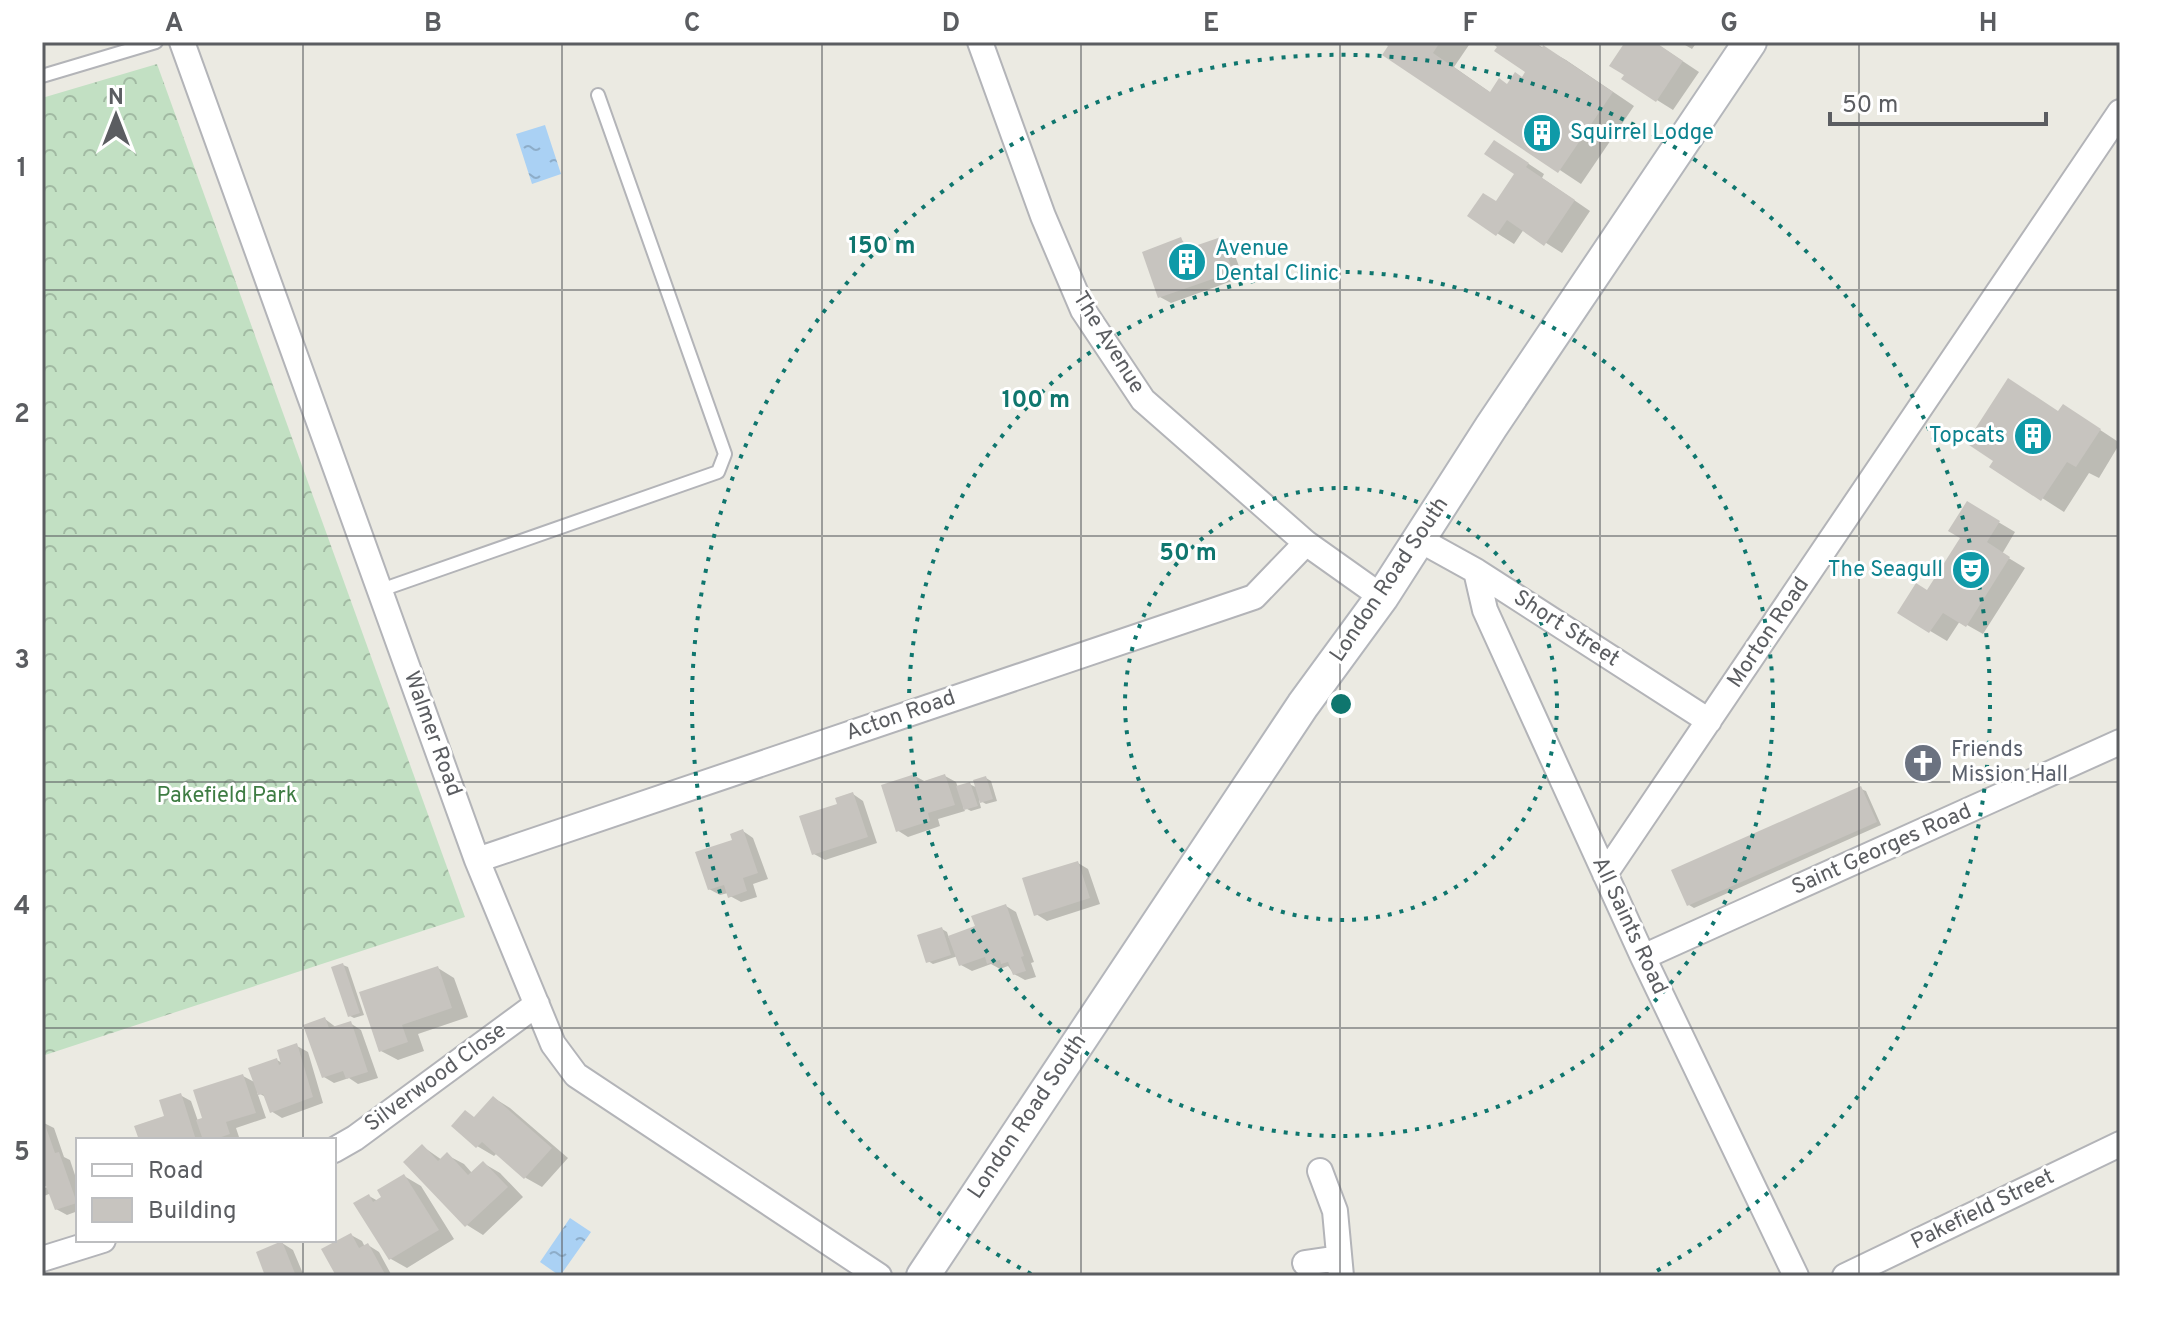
<svg xmlns="http://www.w3.org/2000/svg" width="2162" height="1318" font-family="Overpass,sans-serif">
<defs>
<pattern id="forest-crowns" width="20" height="18" patternUnits="userSpaceOnUse" patternTransform="scale(2)"><rect width="20" height="18" fill="#c2e0c3"/><path d="M2 6a3 3 0 1 1 6 0M12 15a3 3 0 1 1 6 0" fill="none" stroke="#a1b9a2"/></pattern>
<pattern id="water-ripples" width="26" height="14" patternUnits="userSpaceOnUse" patternTransform="scale(2)"><rect width="26" height="14" fill="#aad1f4"/><path d="M2 4q2-2 4 0t4 0M15 11q2-2 4 0t4 0" fill="none" stroke="#8dadc9"/></pattern>
</defs>
<rect width="100%" height="100%" fill="#ebeae2"/>
<path fill="url(#forest-crowns)" d="M 157,64 L 465,917 L 42,1056 L 42,98 Z"/>
<path fill="url(#water-ripples)" d="M 545,125 L 561,174 L 532,184 L 516,134 Z
M 570,1218 L 591,1232 L 560,1276 L 540,1262 Z"/>
<path fill="#0003" d="M 1386,42 L 1471,42 L 1454,67 L 1491,93 L 1523,79 L 1528,71 L 1494,42 L 1533,42 L 1566,60 L 1634,106 L 1581,184 L 1385,54 L 1391,45 Z
M 1625,42 L 1654,42 L 1699,72 L 1673,110 L 1657,100 Z
M 1680,42 L 1697,42 L 1692,49 Z
M 1511,152 L 1544,174 L 1542,178 L 1590,211 L 1562,253 L 1524,229 L 1514,244 L 1470,216 L 1497,203 L 1517,174 Z
M 1220,239 L 1231,245 L 1243,277 L 1171,303 L 1160,297 L 1181,240 L 1193,249 Z
M 2060,412 L 2085,420 L 2120,443 L 2099,478 L 2089,473 L 2064,512 L 1992,466 Z
M 1968,504 L 2015,532 L 2002,554 L 2025,568 L 1983,634 L 1960,621 L 1947,641 L 1900,613 L 1928,592 L 1963,538 Z
M 915,776 L 926,782 L 945,776 L 956,782 L 958,788 L 969,784 L 978,788 L 986,778 L 991,781 L 997,801 L 986,804 L 979,800 L 981,808 L 971,811 L 963,807 L 965,811 L 938,819 L 940,826 L 908,837 L 897,830 Z
M 1861,789 L 1866,791 L 1881,825 L 1694,908 L 1689,905 Z
M 853,794 L 863,801 L 877,843 L 825,860 L 814,854 L 839,805 Z
M 743,831 L 753,838 L 768,879 L 753,884 L 757,897 L 741,902 L 730,896 L 728,893 L 720,895 L 709,889 L 734,841 Z
M 1078,863 L 1088,869 L 1100,904 L 1047,921 L 1036,914 Z
M 1006,906 L 1016,912 L 1034,962 L 1031,963 L 1036,977 L 1025,980 L 1014,974 L 1008,966 L 1000,969 L 991,964 L 972,971 L 961,965 L 958,956 L 933,964 L 928,961 L 942,929 L 947,932 L 949,938 L 977,928 Z
M 343,965 L 348,967 L 364,1015 L 354,1018 L 350,1016 Z
M 438,968 L 454,978 L 468,1017 L 418,1034 L 424,1051 L 398,1060 L 381,1051 Z
M 325,1019 L 337,1028 L 350,1023 L 361,1030 L 378,1078 L 358,1084 L 349,1078 L 334,1083 L 324,1077 Z
M 297,1046 L 308,1052 L 323,1103 L 282,1118 L 271,1111 L 267,1098 L 257,1092 L 266,1118 L 236,1128 L 240,1140 L 141,1140 L 167,1117 L 180,1095 L 191,1101 L 198,1121 L 205,1119 L 243,1076 L 256,1083 L 277,1060 L 284,1064 Z
M 494,1098 L 510,1108 L 568,1158 L 542,1187 L 526,1178 L 497,1153 L 494,1156 L 477,1146 Z
M 42,1122 L 54,1128 L 64,1157 L 70,1160 L 78,1184 L 78,1211 L 67,1215 L 56,1209 L 51,1193 L 42,1197 L 42,1189 L 56,1184 L 42,1185 Z
M 422,1146 L 442,1160 L 447,1155 L 464,1164 L 472,1173 L 483,1163 L 500,1173 L 523,1197 L 483,1235 L 467,1225 Z
M 404,1176 L 421,1186 L 454,1239 L 407,1268 L 391,1259 L 369,1196 L 378,1201 Z
M 351,1235 L 362,1241 L 365,1247 L 368,1245 L 379,1252 L 392,1276 L 338,1276 Z
M 282,1243 L 293,1250 L 304,1276 L 264,1276 Z"/>
<path fill="#c7c4bf" d="M 1382,42 L 1440,42 L 1433,53 L 1490,92 L 1499,78 L 1507,84 L 1515,72 L 1522,77 L 1525,72 L 1494,51 L 1497,47 L 1490,42 L 1533,42 L 1542,48 L 1543,45 L 1613,92 L 1558,173 L 1382,55 L 1388,46 Z
M 1625,42 L 1655,42 L 1683,61 L 1656,102 L 1621,79 L 1624,75 L 1609,66 Z
M 1494,140 L 1529,163 L 1526,167 L 1575,200 L 1544,246 L 1507,220 L 1496,236 L 1467,216 L 1483,193 L 1496,201 L 1514,174 L 1484,154 Z
M 1181,237 L 1186,249 L 1221,237 L 1233,272 L 1158,298 L 1142,252 Z
M 2008,378 L 2058,411 L 2063,404 L 2101,429 L 2076,467 L 2067,462 L 2041,501 L 1989,467 L 1993,461 L 1966,443 Z
M 1967,501 L 2000,521 L 1987,542 L 2010,557 L 1966,627 L 1943,613 L 1929,633 L 1897,613 L 1916,583 L 1927,590 L 1960,538 L 1948,531 Z
M 915,774 L 918,783 L 945,774 L 955,805 L 928,813 L 930,821 L 896,832 L 881,785 Z
M 986,776 L 993,799 L 980,803 L 973,780 Z
M 970,782 L 978,806 L 964,810 L 956,786 Z
M 1861,786 L 1877,822 L 1687,906 L 1671,870 Z
M 853,792 L 868,837 L 812,855 L 799,816 L 837,804 L 835,798 Z
M 743,829 L 758,873 L 743,878 L 747,891 L 728,898 L 724,885 L 708,890 L 695,852 L 732,840 L 730,834 Z
M 1078,861 L 1090,898 L 1034,916 L 1022,878 Z
M 1006,904 L 1024,956 L 1021,957 L 1026,971 L 1013,975 L 1008,962 L 1001,964 L 1000,960 L 987,964 L 985,957 L 959,966 L 948,936 L 975,926 L 971,916 Z
M 942,927 L 951,955 L 926,963 L 917,935 Z
M 343,963 L 360,1013 L 348,1017 L 331,967 Z
M 438,966 L 452,1008 L 402,1025 L 408,1042 L 379,1052 L 359,992 Z
M 325,1017 L 329,1028 L 351,1021 L 368,1072 L 346,1079 L 343,1071 L 322,1078 L 303,1025 Z
M 297,1043 L 313,1097 L 270,1113 L 263,1094 L 258,1095 L 248,1068 L 277,1058 L 279,1065 L 281,1064 L 277,1050 Z
M 243,1074 L 256,1113 L 226,1122 L 230,1134 L 213,1140 L 203,1140 L 196,1120 L 202,1118 L 193,1090 Z
M 181,1093 L 196,1140 L 139,1140 L 134,1126 L 164,1116 L 159,1100 Z
M 493,1096 L 552,1148 L 524,1179 L 482,1142 L 476,1148 L 451,1126 L 465,1110 L 474,1117 Z
M 42,1116 L 55,1153 L 59,1152 L 77,1203 L 55,1210 L 46,1186 L 42,1187 Z
M 422,1144 L 438,1161 L 447,1152 L 468,1175 L 483,1161 L 508,1187 L 465,1227 L 403,1162 Z
M 404,1174 L 439,1230 L 389,1260 L 353,1203 L 369,1194 L 373,1202 L 381,1197 L 377,1190 Z
M 351,1233 L 359,1248 L 368,1243 L 386,1276 L 336,1276 L 321,1249 Z
M 282,1241 L 296,1276 L 265,1276 L 256,1252 Z"/>
<g fill="none" stroke-linecap="round" stroke-linejoin="round">
<defs>
<path id="service" d="M 42,76 L 156,42
M 381,590 L 718,472 L 725,454 L 598,95"/>
<path id="minor" d="M 182,42 L 477,860 L 553,1044 L 576,1075 L 879,1276
M 980,42 L 1043,216 L 1083,310 L 1143,400 L 1306,543 L 1382,597
M 1420,540 L 1476,571 L 1709,721
M 1476,571 L 1485,610 L 1643,957 L 1796,1276
M 477,860 L 1254,597 L 1306,543
M 1605,874 L 2120,112
M 1643,957 L 2120,742
M 334,1150 L 355,1138 L 537,1004
M 1320,1171 L 1335,1211 L 1341,1276
M 42,1259 L 103,1240
M 1305,1263 L 1339,1258
M 1845,1276 L 2120,1144"/>
<path id="secondary" d="M 923,1276 L 1303,705 L 1382,597 L 1491,427 L 1750,42"/>
</defs>
<use href="#service" stroke="#b3b4b8" stroke-width="16"/>
<use href="#minor" stroke="#b3b4b8" stroke-width="28"/>
<use href="#secondary" stroke="#b4b6bb" stroke-width="36"/>
<use href="#service" stroke="#fff" stroke-width="12"/>
<use href="#minor" stroke="#fff" stroke-width="24"/>
<use href="#secondary" stroke="#fff" stroke-width="32"/>
</g>
<path fill="none" stroke="#5b5d61" stroke-width="2" stroke-opacity="0.55" d="M 303,42 L 303,1140M 562,42 L 562,1276M 822,42 L 822,1276M 1081,42 L 1081,1276M 1340,42 L 1340,1276M 1600,42 L 1600,1276M 1859,42 L 1859,1276M 42,290 L 2120,290M 42,536 L 2120,536M 42,782 L 2120,782M 42,1028 L 2120,1028M 303,1240 L 303,1276"/>
<g fill="none" stroke="#0f766e" stroke-width="4" stroke-dasharray="4 8">
<circle cx="1341" cy="704" r="216"/>
<circle cx="1341" cy="704" r="432"/>
<path d="M1031 1274A649 649 0 1 1 1651 1274"/>
</g>
<defs>
<symbol id="building-disc" viewBox="-11 -11 22 22"><circle r="9.5" fill="#0f9aa8" stroke="#fff"/><path d="M-4-6H4V6H1V3H-1V6H-4ZM-2.5-4.3h1.7v1.8h-1.7ZM.8-4.3h1.7v1.8H.8ZM-2.5-1h1.7V.8h-1.7ZM.8-1h1.7V.8H.8Z" fill="#fff"/></symbol>
<symbol id="theatre-disc" viewBox="-11 -11 22 22"><circle r="9.5" fill="#0f9aa8" stroke="#fff"/><path d="M-5-5.5Q0-4 5-5.5V0Q5 5 0 6Q-5 5-5 0ZM-3.3-2.5H-1v1.5H-3.3ZM1-2.5H3.3v1.5H1ZM-2.8 1Q0 5.5 2.8 1Z" fill="#fff"/></symbol>
<symbol id="church-disc" viewBox="-11 -11 22 22"><circle r="9.5" fill="#6b7280" stroke="#fff"/><path d="M-1.2-6h2.4v3.5h3.3v2.4h-3.3V6h-2.4V-.1h-3.3v-2.4h3.3Z" fill="#fff"/></symbol>
</defs>
<g fill-rule="evenodd">
<use href="#building-disc" x="1520" y="111" width="44" height="44"/>
<use href="#building-disc" x="1165" y="240" width="44" height="44"/>
<use href="#building-disc" x="2011" y="414" width="44" height="44"/>
<use href="#theatre-disc" x="1949" y="548" width="44" height="44"/>
<use href="#church-disc" x="1901" y="741" width="44" height="44"/>
</g>
<g text-anchor="middle" dominant-baseline="central" stroke-width="6" stroke-linejoin="round" paint-order="stroke">
<g font-size="22" fill="#0d838f" stroke="#fff" text-anchor="start">
<text x="1570" y="133">Squirrel Lodge</text>
<text x="1215" y="249">Avenue<tspan x="1215" dy="25">Dental Clinic</tspan></text>
<text x="2005" y="436" text-anchor="end">Topcats</text>
<text x="1943" y="570" text-anchor="end">The Seagull</text>
</g>
<g font-size="22" fill="#5b5d61" stroke="#fff">
<text transform="translate(1108 343) rotate(58)">The Avenue</text>
<text transform="translate(1390 580) rotate(-56)">London Road South</text>
<text transform="translate(1566 629) rotate(33)">Short Street</text>
<text transform="translate(1769 633) rotate(-56)">Morton Road</text>
<text transform="translate(901 716) rotate(-19)">Acton Road</text>
<text transform="translate(432 734) rotate(70)">Walmer Road</text>
<text transform="translate(1882 850) rotate(-24)">Saint Georges Road</text>
<text transform="translate(1629 926) rotate(65)">All Saints Road</text>
<text transform="translate(436 1078) rotate(-36)">Silverwood Close</text>
<text transform="translate(1028 1117) rotate(-56)">London Road South</text>
<text transform="translate(1983 1210) rotate(-26)">Pakefield Street</text>
</g>
<g font-size="22" fill="#5b616d" stroke="#fff" text-anchor="start">
<text x="1951" y="750">Friends<tspan x="1951" dy="25">Mission Hall</tspan></text>
</g>
<g font-size="22" fill="#3e7c43" stroke="#fff">
<text x="227" y="796">Pakefield Park</text>
</g>
</g>
<circle cx="1341" cy="704" r="12" fill="#0f766e" stroke="#fff" stroke-width="4"/>
<g font-size="24" text-anchor="middle" font-weight="bold" fill="#0f766e" stroke="#fff" stroke-width="6" stroke-linejoin="round" paint-order="stroke">
<text x="882" y="253">150 m</text>
<text x="1036" y="407">100 m</text>
<text x="1188" y="560">50 m</text>
</g>
<rect width="2162" height="1318" fill="none" stroke="#ffffff" stroke-width="88"/>
<rect x="76" y="1138" width="260" height="104" fill="#ffffff" stroke="#bdbec0" stroke-width="2"/>
<rect x="92" y="1164" width="40" height="12" fill="#ffffff" stroke="#bdbec0" stroke-width="2"/>
<text x="148" y="1178" font-size="24" fill="#5b5d61">Road</text>
<rect x="92" y="1198" width="40" height="24" fill="#c7c4bf" stroke="#bdbec0" stroke-width="2"/>
<text x="148" y="1218" font-size="24" fill="#5b5d61">Building</text>
<g transform="translate(116 116)" stroke="#ffffff" stroke-width="6" paint-order="stroke">
<path d="M0-6L14 30L0 20L-14 30Z" fill="#5b5d61"/>
<text y="-12" font-size="22" font-weight="bold" text-anchor="middle" fill="#5b5d61">N</text>
</g>
<path d="M1830 112v12h216v-12" fill="none" stroke="#5b5d61" stroke-width="4"/>
<text x="1842" y="112" font-size="24" fill="#5b5d61" stroke="#ffffff" stroke-width="6" paint-order="stroke">50 m</text>
<rect x="44" y="44" width="2074" height="1230" fill="none" stroke="#5b5d61" stroke-width="3"/>
<g font-size="26" text-anchor="middle" font-weight="bold" fill="#5b5d61">
<text x="174" y="31">A</text>
<text x="433" y="31">B</text>
<text x="692" y="31">C</text>
<text x="951" y="31">D</text>
<text x="1211" y="31">E</text>
<text x="1470" y="31">F</text>
<text x="1729" y="31">G</text>
<text x="1988" y="31">H</text>
<text x="22" y="176">1</text>
<text x="22" y="422">2</text>
<text x="22" y="668">3</text>
<text x="22" y="914">4</text>
<text x="22" y="1160">5</text>
</g>
</svg>
